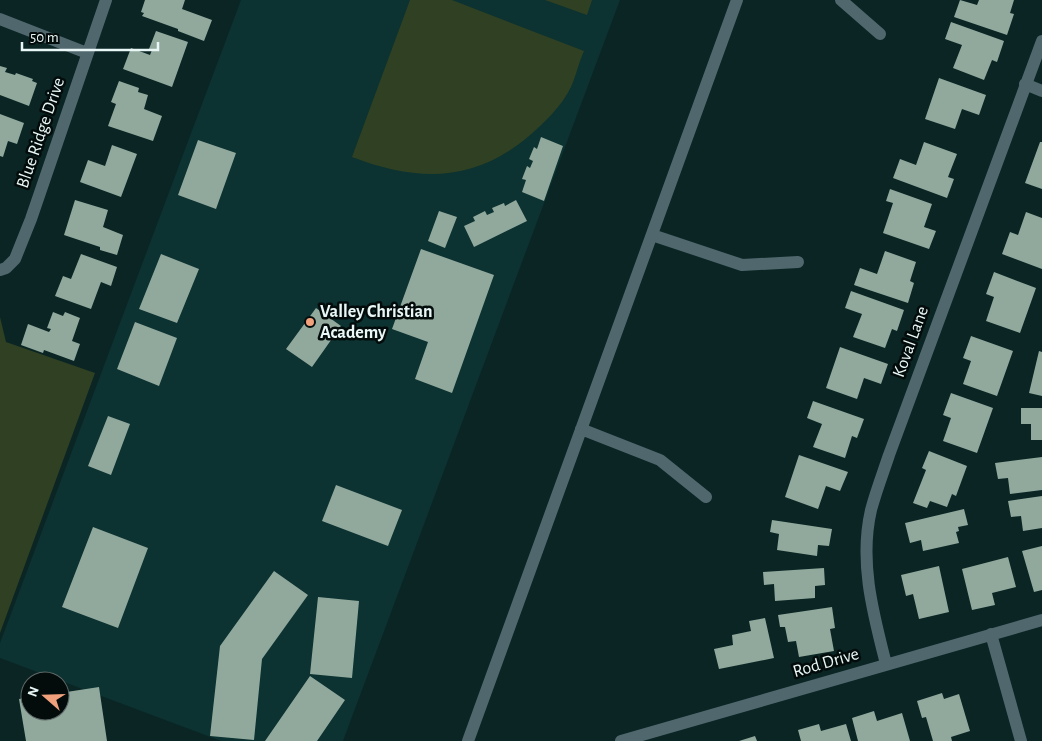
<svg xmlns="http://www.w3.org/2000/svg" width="1042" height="741" font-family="'Alegreya Sans',sans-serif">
<rect width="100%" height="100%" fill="#0a2524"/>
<path fill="#0c3231" d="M 241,0 L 620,0 L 343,741 L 221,741 L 0,658 L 0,643 Z"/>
<path fill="#2f4122" d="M 410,0 L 452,0 L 584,51 C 579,62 576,76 571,87 C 561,107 545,122 529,136 C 474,183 417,182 352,157 Z
M 545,0 L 592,0 L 587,15 Z
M 0,317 L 6,342 L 95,373 L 0,633 Z"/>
<path fill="#91a99c" d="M 145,0 L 185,0 L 182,9 L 212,20 L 204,41 L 178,31 L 178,29 L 142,16 L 144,13 L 141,12 Z
M 960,0 L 977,5 L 979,0 L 1014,0 L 1010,13 L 1014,14 L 1007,35 L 954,17 Z
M 951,22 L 1004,41 L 997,62 L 992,60 L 984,80 L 953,68 L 962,45 L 945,39 Z
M 156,31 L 188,42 L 172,87 L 123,69 L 131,48 L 150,55 L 152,50 L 149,49 Z
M 0,66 L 7,68 L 5,72 L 15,75 L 16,73 L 33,79 L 32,81 L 37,83 L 29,106 L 0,95 Z
M 939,78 L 986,95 L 979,115 L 962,109 L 955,129 L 925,119 Z
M 119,81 L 139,88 L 138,92 L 148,95 L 144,109 L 162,116 L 153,141 L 108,126 L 116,104 L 111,102 Z
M 0,114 L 24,123 L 17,144 L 8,141 L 3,157 L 0,156 Z
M 541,137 L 563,146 L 544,201 L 522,192 L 526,180 L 522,179 L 527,166 L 530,168 L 533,161 L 529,159 L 534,147 L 537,149 Z
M 198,140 L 236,153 L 216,209 L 178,195 Z
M 924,142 L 957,154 L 948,177 L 954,179 L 947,198 L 893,178 L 900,159 L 916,165 Z
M 1040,142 L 1042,142 L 1042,189 L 1025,183 Z
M 112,145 L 137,154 L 121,197 L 80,182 L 88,160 L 105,166 Z
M 890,189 L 932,204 L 924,227 L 936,231 L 929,249 L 883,233 L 893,203 L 886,201 Z
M 75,200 L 108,210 L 103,227 L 123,235 L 117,255 L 100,250 L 100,247 L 64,235 Z
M 516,200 L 527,221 L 474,247 L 464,226 L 475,221 L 473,217 L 485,211 L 487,215 L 494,212 L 492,208 L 504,203 L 505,206 Z
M 439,211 L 457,217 L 445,248 L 428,241 Z
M 1026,212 L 1042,218 L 1042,269 L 1002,254 L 1010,232 L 1018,235 Z
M 421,249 L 494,275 L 452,393 L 415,379 L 428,342 L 392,329 Z
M 885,251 L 916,262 L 910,281 L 914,283 L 908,303 L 854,285 L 860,268 L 877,274 Z
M 81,254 L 117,267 L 111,286 L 101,282 L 91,309 L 55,296 L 63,276 L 71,279 Z
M 161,254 L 199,269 L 177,323 L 139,309 Z
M 994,272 L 1036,288 L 1020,333 L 986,321 L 994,297 L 986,294 Z
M 851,291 L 904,310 L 897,331 L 892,329 L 885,348 L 853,337 L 862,314 L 845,308 Z
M 316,308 L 341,326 L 312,367 L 286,349 Z
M 53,312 L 63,316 L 65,312 L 80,318 L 72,341 L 80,344 L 74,361 L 44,350 L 43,353 L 21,345 L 28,324 L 49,332 L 51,329 L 47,328 Z
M 135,322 L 177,338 L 159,386 L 117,369 Z
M 971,336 L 1013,351 L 997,396 L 963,384 L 971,361 L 963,358 Z
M 840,347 L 888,364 L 881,384 L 864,378 L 857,399 L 826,388 Z
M 1039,351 L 1042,352 L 1042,396 L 1029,393 Z
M 951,393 L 993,408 L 977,453 L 943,441 L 951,418 L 943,415 Z
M 813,401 L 864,419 L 857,438 L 852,436 L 845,458 L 813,447 L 822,424 L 807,418 Z
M 1021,408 L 1042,408 L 1042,440 L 1031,440 L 1031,424 L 1021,424 Z
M 108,416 L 130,424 L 111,475 L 88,466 Z
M 929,451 L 967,466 L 956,496 L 952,494 L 947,507 L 930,501 L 927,508 L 913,503 L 926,470 L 922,468 Z
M 799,455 L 848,472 L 840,491 L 826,486 L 818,509 L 785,497 Z
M 1042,457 L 1042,490 L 1010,494 L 1008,478 L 998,479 L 995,463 Z
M 336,485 L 402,510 L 388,546 L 322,521 Z
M 1042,496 L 1042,528 L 1023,531 L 1021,516 L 1011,517 L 1008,501 Z
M 964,509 L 968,525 L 958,527 L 959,531 L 956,532 L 959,543 L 923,551 L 921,540 L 910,543 L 905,523 Z
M 772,520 L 832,529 L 829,546 L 818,545 L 817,556 L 777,550 L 779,534 L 770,532 Z
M 93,527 L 148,548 L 118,628 L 62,607 Z
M 1042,546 L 1042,590 L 1034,592 L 1022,551 Z
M 1008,557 L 1016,587 L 992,593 L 995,605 L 972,610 L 962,569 Z
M 939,566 L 949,612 L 919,619 L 913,594 L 906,596 L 901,575 Z
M 824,568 L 825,585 L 815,586 L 815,598 L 775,601 L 774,584 L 764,585 L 763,572 Z
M 274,571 L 308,595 L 262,659 L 254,740 L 210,736 L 220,646 Z
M 318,597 L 359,601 L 352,678 L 310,674 Z
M 832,607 L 835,628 L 830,629 L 834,651 L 799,657 L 796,641 L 788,642 L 785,627 L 780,627 L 778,615 Z
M 765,618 L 774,658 L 719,669 L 714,649 L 733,645 L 732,635 L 751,631 L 749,621 Z
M 310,676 L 345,700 L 317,741 L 265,741 Z
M 99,687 L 107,741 L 26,741 L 19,699 L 30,697 L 30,711 L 60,711 L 60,693 Z
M 942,693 L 944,699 L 959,694 L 970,731 L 951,737 L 952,741 L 933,741 L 926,717 L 922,718 L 917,701 Z
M 874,711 L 877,721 L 902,713 L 910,741 L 858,741 L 852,718 Z
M 819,724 L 821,731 L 846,724 L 851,741 L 801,741 L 798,730 Z
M 755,736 L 757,741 L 739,741 Z"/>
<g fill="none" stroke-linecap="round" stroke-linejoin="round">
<path stroke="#51676e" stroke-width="12" d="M 841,0 L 880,34
M 0,19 L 87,53
M 1025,84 L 1042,91
M 652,235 L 742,265 L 798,262
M 0,270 L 6,268 L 15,259 L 31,219 L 106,0
M 581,429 L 660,460 L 706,497
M 991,634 L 1021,741
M 886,664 C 873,613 859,562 871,510 C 876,491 883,473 889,455 L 1042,41
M 468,741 L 737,0
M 621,741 L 1042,620"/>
</g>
<circle fill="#f1a17c" stroke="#030c0b" stroke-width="2" cx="310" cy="322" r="5"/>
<g text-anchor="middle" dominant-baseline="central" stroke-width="5" stroke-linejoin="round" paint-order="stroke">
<g font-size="18" fill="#e9f8f7" stroke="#030c0b">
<text transform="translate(41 133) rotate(-71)">Blue Ridge Drive</text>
<text transform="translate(911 342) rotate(-70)">Koval Lane</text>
<text transform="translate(826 663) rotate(-16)">Rod Drive</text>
</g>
<g font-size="18" font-weight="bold" fill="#e9f8f7" stroke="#030c0b" text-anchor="start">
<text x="320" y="312">Valley Christian<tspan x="320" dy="21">Academy</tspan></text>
</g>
</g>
<g transform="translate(45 696) rotate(290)"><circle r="24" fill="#030c0b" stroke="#5f6a69"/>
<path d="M0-4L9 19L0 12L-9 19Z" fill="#f1a17c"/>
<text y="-8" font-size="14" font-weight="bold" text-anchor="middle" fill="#e9f8f7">N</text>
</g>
<path d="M22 42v8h136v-8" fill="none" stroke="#e9f8f7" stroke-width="2.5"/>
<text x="30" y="42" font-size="15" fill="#e9f8f7" stroke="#030c0b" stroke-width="4" paint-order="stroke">50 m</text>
</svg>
